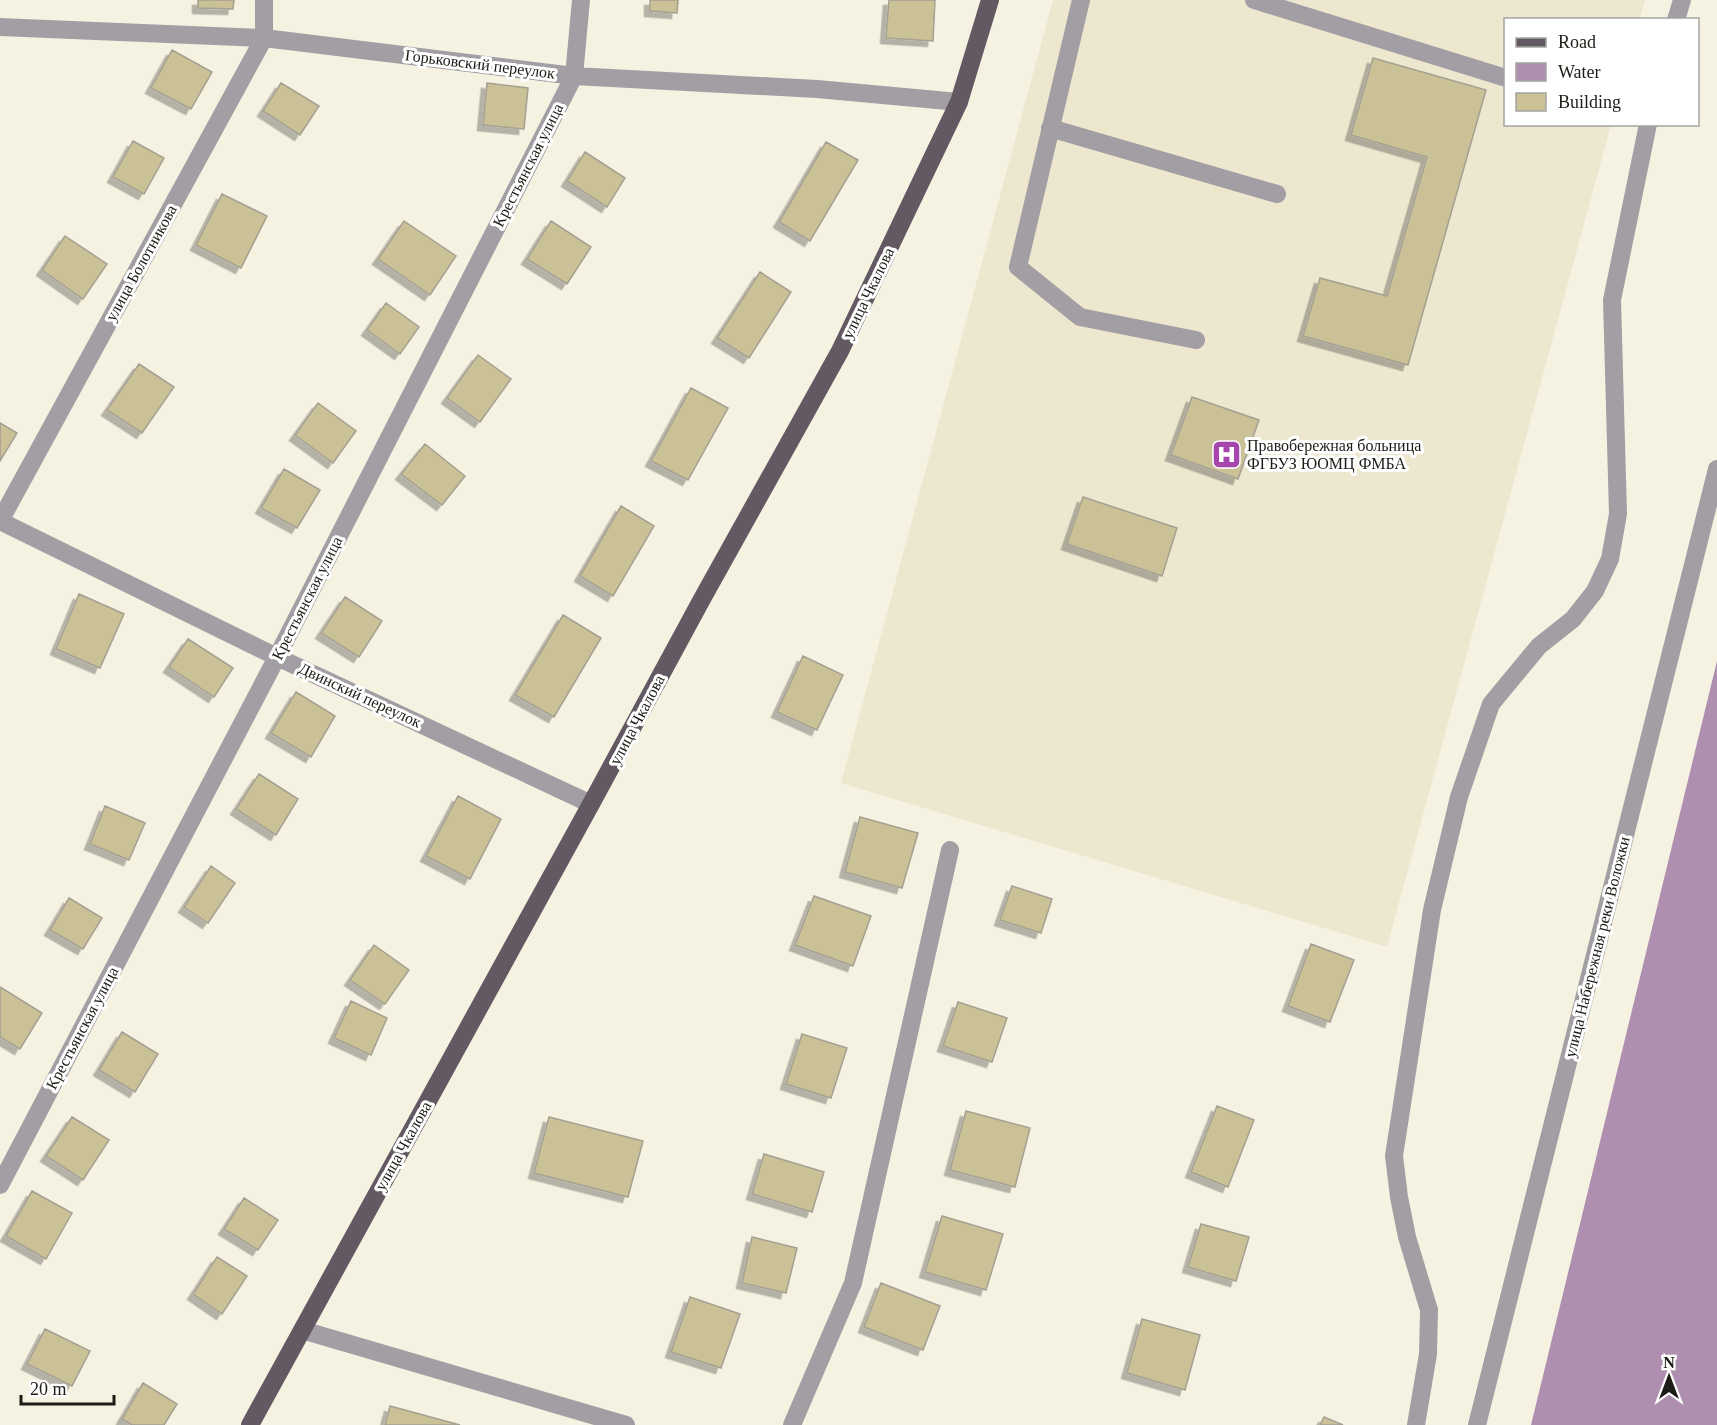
<svg xmlns="http://www.w3.org/2000/svg" width="1717" height="1425" font-family="Georgia,serif">
<defs>
<filter id="shadow"><feDropShadow dx="-5.5" dy="5.5" stdDeviation="0" flood-color="#0004"/></filter>
</defs>
<rect width="100%" height="100%" fill="#f6f2e2"/>
<path fill="#ede7d0" d="M 1053,0 L 1645,0 L 1640,19 L 1506,20 L 1506,124 L 1611,125 L 1387,947 L 841,783 Z"/>
<path fill="#ae8faf" d="M 1717,661 L 1717,1425 L 1531,1425 Z"/>
<path fill="#cbc197" stroke="#a4a092" stroke-width="1.5" filter="url(#shadow)" d="M 198,0 L 234,0 L 233,9 L 198,8 Z
M 650,0 L 678,0 L 677,13 L 650,11 Z
M 889,0 L 935,0 L 933,41 L 886,38 Z
M 172,50 L 212,72 L 191,109 L 151,88 Z
M 1373,58 L 1486,90 L 1408,365 L 1303,336 L 1320,278 L 1387,296 L 1427,157 L 1351,135 Z
M 281,83 L 319,106 L 300,135 L 263,111 Z
M 487,83 L 528,88 L 524,129 L 483,125 Z
M 133,141 L 164,158 L 144,194 L 113,177 Z
M 826,142 L 858,160 L 810,241 L 779,222 Z
M 585,152 L 625,178 L 607,207 L 567,181 Z
M 222,194 L 267,216 L 241,268 L 196,245 Z
M 404,221 L 456,256 L 430,295 L 378,259 Z
M 551,221 L 591,247 L 567,284 L 527,259 Z
M 65,236 L 107,264 L 83,299 L 42,270 Z
M 760,272 L 791,292 L 749,358 L 717,338 Z
M 386,303 L 419,327 L 400,354 L 367,330 Z
M 478,355 L 511,379 L 480,422 L 447,398 Z
M 139,364 L 174,387 L 142,433 L 107,410 Z
M 691,388 L 728,408 L 688,480 L 651,461 Z
M 1192,397 L 1259,420 L 1238,479 L 1171,455 Z
M 318,403 L 356,431 L 333,463 L 295,435 Z
M 0,423 L 17,433 L 0,461 Z
M 425,444 L 465,476 L 442,505 L 401,474 Z
M 284,469 L 320,490 L 297,528 L 261,508 Z
M 1083,497 L 1177,528 L 1162,576 L 1067,544 Z
M 621,506 L 654,526 L 613,596 L 580,576 Z
M 79,594 L 124,614 L 100,668 L 56,649 Z
M 345,597 L 382,621 L 359,657 L 321,633 Z
M 563,615 L 601,638 L 554,717 L 515,695 Z
M 188,639 L 233,668 L 214,697 L 169,667 Z
M 803,656 L 843,675 L 817,730 L 777,712 Z
M 296,692 L 335,716 L 311,757 L 271,733 Z
M 259,774 L 298,799 L 276,835 L 236,809 Z
M 458,796 L 501,819 L 470,879 L 426,856 Z
M 105,806 L 145,823 L 129,860 L 90,844 Z
M 860,817 L 918,833 L 902,888 L 845,872 Z
M 211,866 L 235,883 L 208,923 L 184,907 Z
M 1012,886 L 1052,899 L 1041,933 L 1000,920 Z
M 814,896 L 871,916 L 853,966 L 795,945 Z
M 69,898 L 102,918 L 83,949 L 50,930 Z
M 1311,944 L 1354,960 L 1330,1022 L 1288,1006 Z
M 374,945 L 409,970 L 385,1004 L 350,980 Z
M 0,987 L 42,1013 L 20,1049 L 0,1037 Z
M 351,1001 L 387,1018 L 371,1055 L 334,1038 Z
M 958,1002 L 1007,1018 L 992,1062 L 943,1046 Z
M 122,1032 L 158,1054 L 135,1092 L 99,1070 Z
M 802,1034 L 847,1048 L 831,1098 L 786,1084 Z
M 1217,1106 L 1254,1120 L 1228,1187 L 1191,1172 Z
M 966,1111 L 1030,1128 L 1015,1187 L 950,1170 Z
M 72,1117 L 109,1140 L 83,1180 L 46,1156 Z
M 549,1117 L 643,1141 L 628,1197 L 534,1173 Z
M 764,1154 L 824,1172 L 812,1212 L 752,1194 Z
M 32,1191 L 72,1213 L 46,1259 L 6,1236 Z
M 244,1198 L 278,1220 L 258,1250 L 224,1229 Z
M 942,1216 L 1003,1234 L 986,1290 L 925,1272 Z
M 1201,1224 L 1249,1237 L 1236,1281 L 1188,1267 Z
M 752,1237 L 797,1248 L 786,1293 L 742,1283 Z
M 217,1257 L 247,1276 L 222,1314 L 193,1294 Z
M 881,1283 L 940,1306 L 923,1350 L 864,1327 Z
M 690,1297 L 740,1314 L 721,1368 L 671,1352 Z
M 1142,1319 L 1200,1335 L 1185,1390 L 1127,1373 Z
M 45,1329 L 90,1351 L 72,1386 L 27,1364 Z
M 143,1383 L 177,1404 L 164,1425 L 132,1425 L 122,1419 Z
M 390,1406 L 460,1425 L 385,1425 Z
M 1324,1417 L 1343,1425 L 1320,1425 Z"/>
<g fill="none" stroke-linecap="round" stroke-linejoin="round">
<path stroke="#a39ea3" stroke-width="18" d="M 1081,0 L 1018,267 L 1080,317 L 1196,340
M 1050,128 L 1277,194"/>
<path stroke="#a39ea3" stroke-width="18" d="M 1254,0 L 1506,78
M 1676,20 L 1682,0
M 0,27 L 264,38 L 574,76 L 817,89 L 959,102
M 0,521 L 277,657 L 591,804
M 0,521 L 264,38 L 264,0
M 0,1185 L 277,657 L 574,76 L 581,0
M 302,1330 L 626,1425
M 792,1425 L 853,1283 L 950,850
M 1416,1425 L 1428,1354 L 1429,1310 L 1407,1237 L 1399,1197 L 1394,1156 L 1432,910 L 1459,797 L 1491,704 L 1539,646 L 1573,619 L 1595,591 L 1610,559 L 1618,514 L 1612,300 L 1648,124
M 1477,1425 L 1717,469"/>
<path stroke="#625963" stroke-width="18" d="M 250,1425 L 591,804 L 702,599 L 840,351 L 959,102 L 990,0"/>
</g>
<defs>
<symbol id="hospital-square" viewBox="-11 -11 22 22"><rect x="-9" y="-9" width="18" height="18" rx="4" fill="#a645ac" stroke="#fff"/><path d="M-5-5h3v3.5h4V-5h3V5h-3V1.5h-4V5h-3Z" fill="#fff"/></symbol>
</defs>
<g fill-rule="evenodd">
<use href="#hospital-square" x="1210" y="438" width="33" height="33"/>
</g>
<g text-anchor="middle" dominant-baseline="central" stroke-width="6" stroke-linejoin="round" paint-order="stroke">
<g font-size="16" fill="#1c1b15" stroke="#fff">
<text transform="translate(480 64) rotate(7)">Горьковский переулок</text>
<text transform="translate(528 165) rotate(-63)">Крестьянская улица</text>
<text transform="translate(141 263) rotate(-61)">улица Болотникова</text>
<text transform="translate(868 293) rotate(-64)">улица Чкалова</text>
<text transform="translate(307 598) rotate(-63)">Крестьянская улица</text>
<text transform="translate(360 695) rotate(25)">Двинский переулок</text>
<text transform="translate(637 720) rotate(-62)">улица Чкалова</text>
<text transform="translate(1597 947) rotate(-76)">улица Набережная реки Воложки</text>
<text transform="translate(82 1028) rotate(-62)">Крестьянская улица</text>
<text transform="translate(403 1146) rotate(-61)">улица Чкалова</text>
</g>
<g font-size="16" fill="#1c1b15" stroke="#fff" text-anchor="start">
<text x="1247" y="445">Правобережная больница<tspan x="1247" dy="18">ФГБУЗ ЮОМЦ ФМБА</tspan></text>
</g>
</g>
<rect x="1504" y="18" width="195" height="108" fill="#ffffff" stroke="#a4a4a1" stroke-width="1.5"/>
<rect x="1516" y="38" width="30" height="9" fill="#625963" stroke="#a4a4a1" stroke-width="1.5"/>
<text x="1558" y="48" font-size="18" fill="#1c1b15">Road</text>
<rect x="1516" y="63" width="30" height="18" fill="#ae8faf" stroke="#a4a4a1" stroke-width="1.5"/>
<text x="1558" y="78" font-size="18" fill="#1c1b15">Water</text>
<rect x="1516" y="93" width="30" height="18" fill="#cbc197" stroke="#a4a4a1" stroke-width="1.5"/>
<text x="1558" y="108" font-size="18" fill="#1c1b15">Building</text>
<g transform="translate(1669 1377)" stroke="#ffffff" stroke-width="4.5" paint-order="stroke">
<path d="M0-4.5L10 22L0 15L-10 22Z" fill="#1c1b15"/>
<text y="-9" font-size="16" font-weight="bold" text-anchor="middle" fill="#1c1b15">N</text>
</g>
<path d="M21 1395v9h93v-9" fill="none" stroke="#1c1b15" stroke-width="3"/>
<text x="30" y="1395" font-size="18" fill="#1c1b15" stroke="#ffffff" stroke-width="4.5" paint-order="stroke">20 m</text>
</svg>
